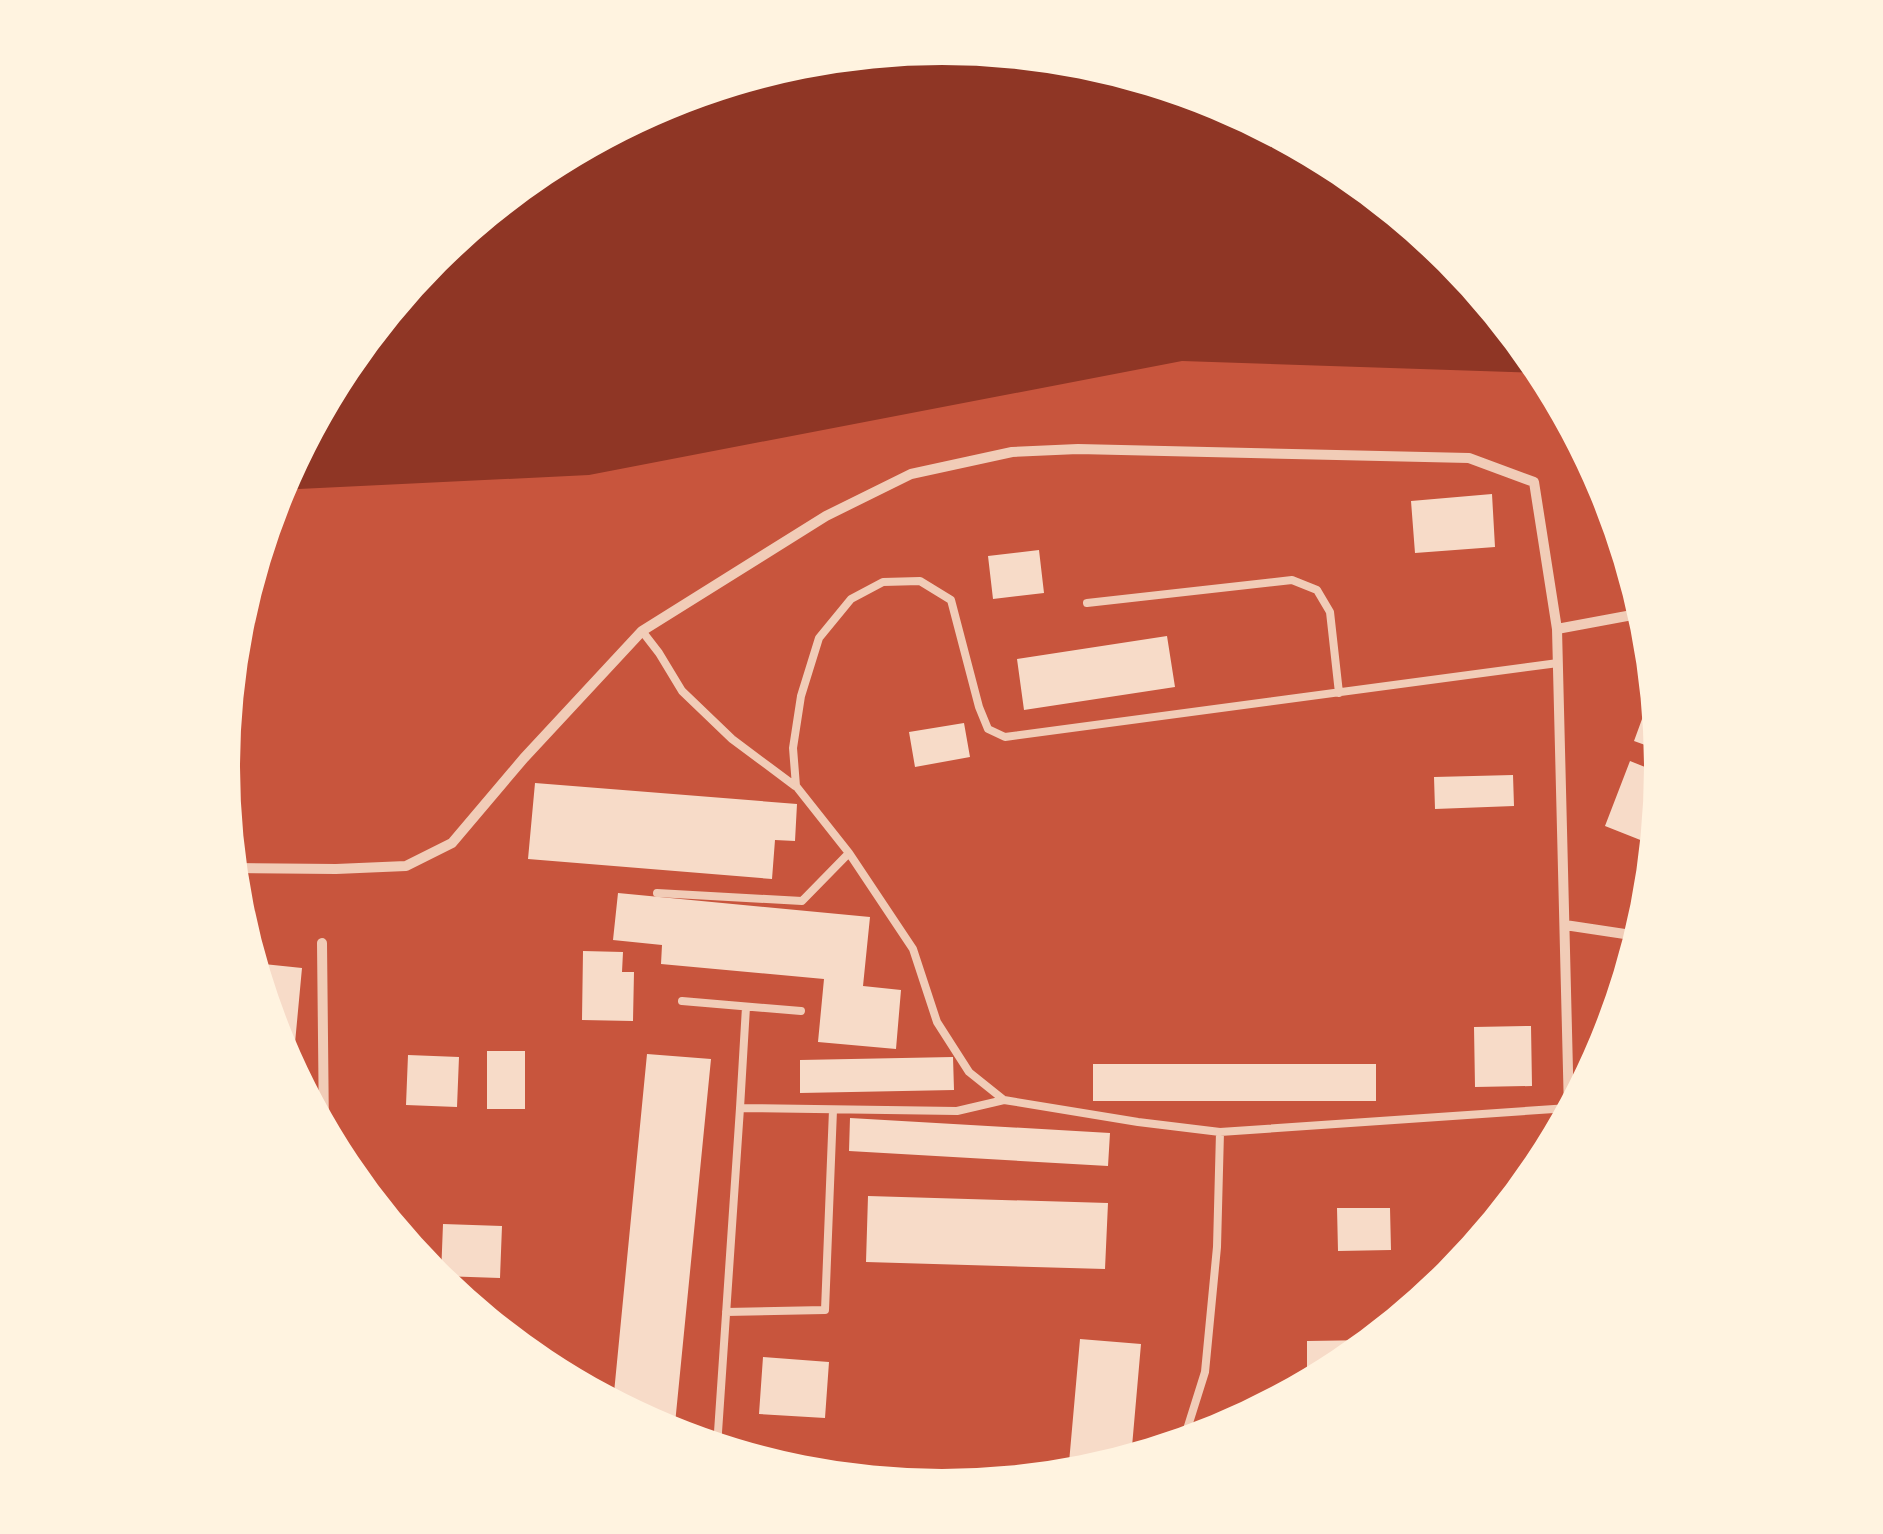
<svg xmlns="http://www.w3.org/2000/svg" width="1883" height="1534" font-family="Bitter,serif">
<rect width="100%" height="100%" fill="#c8553d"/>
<path fill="#8f3625" d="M 941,48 L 1082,61 L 1217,102 L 1342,169 L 1451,259 L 1543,373 L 1182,361 L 589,475 L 278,490 L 344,367 L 433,258 L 542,168 L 667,102 L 802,61 Z"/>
<path fill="#f7dbc8" d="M 1492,494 L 1495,547 L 1415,553 L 1411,501 Z
M 1039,550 L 1044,593 L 993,599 L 988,556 Z
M 1167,636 L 1175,687 L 1024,710 L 1017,659 Z
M 1653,689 L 1656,714 L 1659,750 L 1634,741 Z
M 964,723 L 970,757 L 915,767 L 909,732 Z
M 1630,761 L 1660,773 L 1653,845 L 1605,826 Z
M 1513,775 L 1514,806 L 1435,809 L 1434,777 Z
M 535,783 L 797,804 L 795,841 L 775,840 L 772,879 L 528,859 Z
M 618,893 L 870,917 L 863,986 L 901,990 L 896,1049 L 818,1042 L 824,979 L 661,964 L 662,945 L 613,940 Z
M 583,951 L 623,952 L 622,972 L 634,972 L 633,1021 L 582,1020 Z
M 253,963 L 302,968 L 295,1043 L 276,1041 Z
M 1531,1026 L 1532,1086 L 1475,1087 L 1474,1027 Z
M 487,1051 L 525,1051 L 525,1109 L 487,1109 Z
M 647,1054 L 711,1059 L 674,1434 L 613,1403 Z
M 408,1055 L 459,1057 L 457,1107 L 406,1105 Z
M 953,1057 L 954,1090 L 800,1093 L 800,1060 Z
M 1093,1064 L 1376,1064 L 1376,1101 L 1093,1101 Z
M 850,1118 L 1110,1133 L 1108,1166 L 849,1151 Z
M 868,1196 L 1108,1203 L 1105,1269 L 866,1262 Z
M 1337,1208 L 1390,1208 L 1391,1250 L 1338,1251 Z
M 443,1224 L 502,1226 L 500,1278 L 441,1276 Z
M 1080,1339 L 1141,1344 L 1131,1458 L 1081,1473 L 1068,1474 Z
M 1372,1340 L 1341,1366 L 1325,1374 L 1307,1374 L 1307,1341 Z
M 763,1357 L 829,1362 L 825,1418 L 759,1414 Z"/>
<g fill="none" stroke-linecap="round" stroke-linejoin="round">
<path stroke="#f1ccb7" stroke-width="8" d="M 1087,603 L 1292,580 L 1317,590 L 1330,612 L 1339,693
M 642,631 L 659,653 L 682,691 L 732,739 L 795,786
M 1558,663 L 1005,737 L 988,729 L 979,707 L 951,600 L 920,581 L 883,582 L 851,599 L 819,638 L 801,696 L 793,748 L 796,786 L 849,853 L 913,949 L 937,1022 L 969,1072 L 1004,1100 L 1138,1122 L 1220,1132 L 1569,1108
M 657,893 L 802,901 L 849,853
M 682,1001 L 801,1011
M 740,1108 L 746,1007
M 726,1312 L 825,1310 L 833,1110
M 1183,1442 L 1205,1372 L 1217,1247 L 1220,1132
M 717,1447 L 740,1108 L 957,1111 L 1004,1100"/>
<path stroke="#f1ccb7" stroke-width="10" d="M 1557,629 L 1643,613
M 232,868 L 336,869 L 406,866 L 452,843 L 524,758 L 642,631 L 826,516 L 911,474 L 1012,452 L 1078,449 L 1469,458 L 1534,482 L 1557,629 L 1569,1111
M 1565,925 L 1638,936
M 322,943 L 324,1132"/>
</g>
<path d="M0 0H1883V1534H0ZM240 767a702 702 0 1 1 1404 0a702 702 0 1 1-1404 0Z" fill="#fff3e0" fill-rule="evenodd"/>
</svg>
